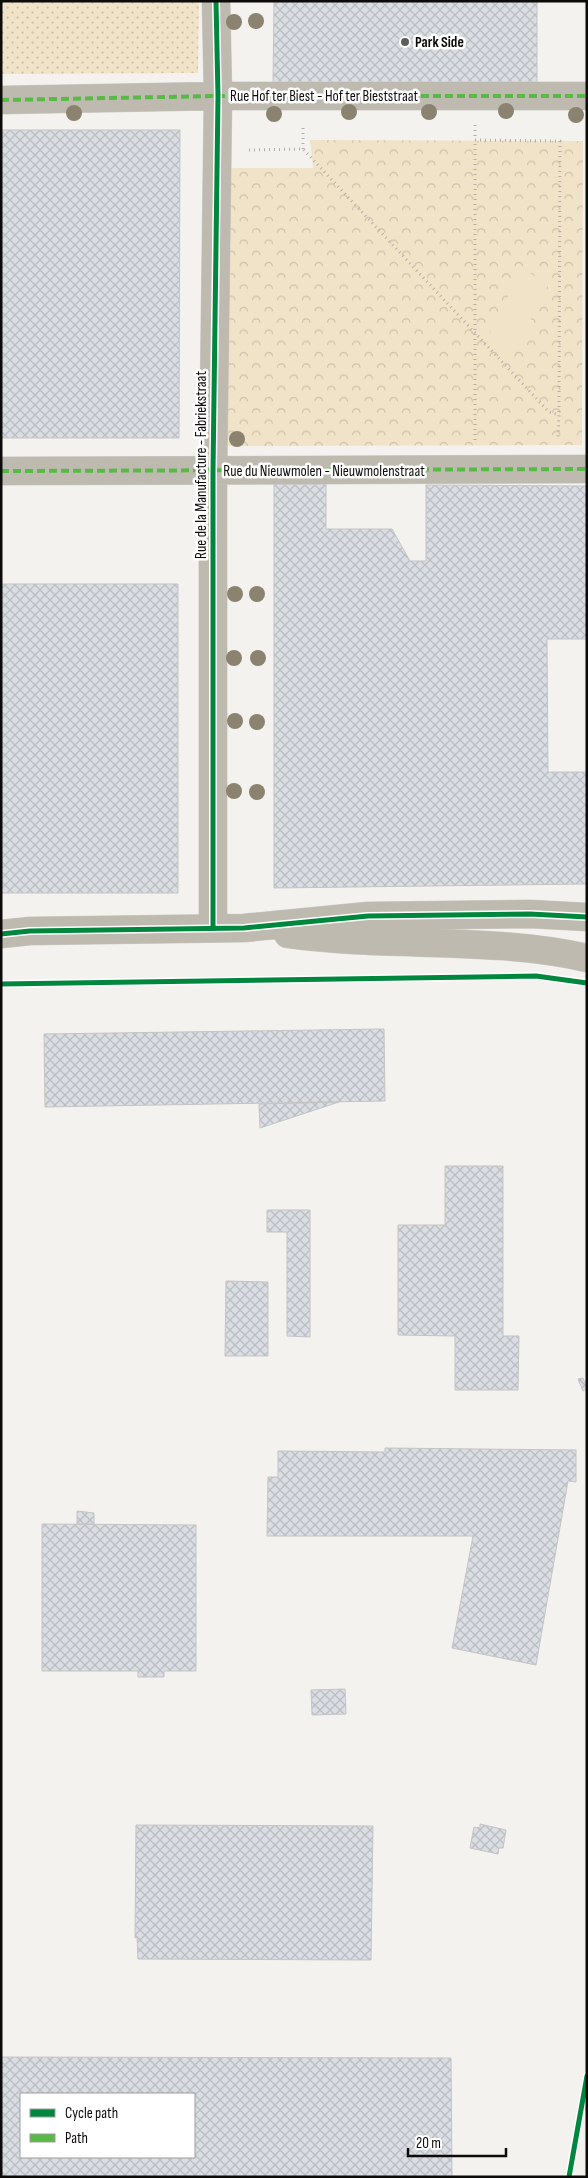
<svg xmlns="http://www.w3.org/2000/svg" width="588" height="2178" font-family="'Sofia Sans Condensed',sans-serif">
<defs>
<pattern id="grass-dots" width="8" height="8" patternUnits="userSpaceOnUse" patternTransform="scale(1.25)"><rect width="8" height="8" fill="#f0e3c8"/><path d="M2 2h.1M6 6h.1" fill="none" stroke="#cdc1aa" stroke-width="1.8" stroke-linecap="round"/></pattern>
<pattern id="park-crowns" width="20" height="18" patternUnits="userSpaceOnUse" patternTransform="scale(1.25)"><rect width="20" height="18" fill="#f0e3c8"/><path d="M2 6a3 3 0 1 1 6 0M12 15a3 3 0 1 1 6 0" fill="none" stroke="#cdc1aa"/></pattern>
<pattern id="building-cross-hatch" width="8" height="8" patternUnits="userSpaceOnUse" patternTransform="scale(1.25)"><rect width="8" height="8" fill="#dadee4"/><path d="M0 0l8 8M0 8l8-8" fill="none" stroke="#babdc2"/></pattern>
</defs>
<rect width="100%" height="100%" fill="#f4f2ef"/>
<path fill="url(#grass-dots)" d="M 1,1 L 199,1 L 198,73 L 1,74 Z"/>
<path fill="url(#park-crowns)" d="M 310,140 L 583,141 L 582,445 L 222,446 L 224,168 L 313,168 Z"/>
<path fill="#f0e3c8" d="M 522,269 L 549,283 L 511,359 L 488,336 Z"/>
<path fill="url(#building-cross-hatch)" stroke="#c4c4c4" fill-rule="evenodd" d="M 274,1 L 537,1 L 537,84 L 273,85 Z
M 1,130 L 180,130 L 179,438 L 1,438 Z
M 274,484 L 326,484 L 326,529 L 392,529 L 410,561 L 426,561 L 426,485 L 587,486 L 587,639 L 547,639 L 548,772 L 587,772 L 587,884 L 274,888 Z
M 1,584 L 178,584 L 178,893 L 1,893 Z
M 384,1029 L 385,1101 L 45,1107 L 44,1034 Z
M 339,1102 L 260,1128 L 259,1104 Z
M 445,1166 L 503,1166 L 503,1336 L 519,1336 L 518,1390 L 455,1390 L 455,1336 L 398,1335 L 398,1225 L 445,1225 Z
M 267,1210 L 310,1210 L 310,1337 L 287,1336 L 287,1232 L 267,1232 Z
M 226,1281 L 268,1282 L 268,1356 L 225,1356 Z
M 583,1378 L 587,1389 L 583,1391 L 578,1379 Z
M 385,1448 L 576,1450 L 576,1482 L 568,1481 L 536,1665 L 452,1648 L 473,1536 L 267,1536 L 268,1477 L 278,1477 L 278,1451 L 385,1452 Z
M 77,1511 L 94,1513 L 94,1524 L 77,1524 Z
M 42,1524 L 196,1525 L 196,1671 L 164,1671 L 164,1677 L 138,1677 L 138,1671 L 42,1671 Z
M 345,1689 L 346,1714 L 312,1715 L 311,1690 Z
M 480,1824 L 506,1830 L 503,1848 L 499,1848 L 498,1854 L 470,1848 L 474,1827 L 480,1828 Z
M 136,1825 L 373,1826 L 371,1960 L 138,1959 L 137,1937 L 135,1938 Z
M 1,2057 L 451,2058 L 452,2177 L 1,2177 ZM 21,2094 L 194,2094 L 194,2157 L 21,2157 Z"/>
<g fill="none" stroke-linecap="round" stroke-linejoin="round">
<defs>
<path id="street" d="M 1,100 L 218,96 L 587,96
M 1,471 L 587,469
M 213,928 L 213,472 L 218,96 L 216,1
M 1,934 L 30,931 L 244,928 L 368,916 L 530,914 L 587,917
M 288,934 C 387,948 489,936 587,958"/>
</defs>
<use href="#street" stroke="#cecdcb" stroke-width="29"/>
<path stroke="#b2aea8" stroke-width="3" stroke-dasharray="1 4" stroke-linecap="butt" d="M 475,125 L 475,140
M 303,149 L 303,127
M 249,150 L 303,149 L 549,412 L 559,415 L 558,439
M 475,440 L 475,140 L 560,141 L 559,415"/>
<use href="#street" stroke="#bebab0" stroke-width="28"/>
<path stroke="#58b947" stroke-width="4" stroke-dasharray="8 4" stroke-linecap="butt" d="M 1,100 L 218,96 L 587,96
M 1,471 L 587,469"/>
<defs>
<path id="cycleway" d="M 213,928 L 213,472 L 218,96 L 216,1
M 1,934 L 30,931 L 244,928 L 368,916 L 530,914 L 587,917
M 1,984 L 536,976 L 587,983
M 569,2177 L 587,2076"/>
</defs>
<use href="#cycleway" stroke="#fff" stroke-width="8"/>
<use href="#cycleway" stroke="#00873e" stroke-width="5"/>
</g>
<g fill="#8b836f">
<circle cx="256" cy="21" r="8"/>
<circle cx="234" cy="22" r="8"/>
<circle cx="506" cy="111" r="8"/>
<circle cx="349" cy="112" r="8"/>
<circle cx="429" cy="112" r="8"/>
<circle cx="74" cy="113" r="8"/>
<circle cx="274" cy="114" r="8"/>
<circle cx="576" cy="115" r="8"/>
<circle cx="237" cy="439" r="8"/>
<circle cx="235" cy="594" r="8"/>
<circle cx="257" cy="594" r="8"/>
<circle cx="234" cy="658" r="8"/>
<circle cx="258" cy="658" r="8"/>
<circle cx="235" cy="721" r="8"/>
<circle cx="257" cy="722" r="8"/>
<circle cx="234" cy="791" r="8"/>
<circle cx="257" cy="792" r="8"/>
</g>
<circle fill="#5d5c5a" stroke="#fff" stroke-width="2" cx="405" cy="42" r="5"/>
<g text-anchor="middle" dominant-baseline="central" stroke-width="5" stroke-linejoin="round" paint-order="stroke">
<g font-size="15" font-weight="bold" fill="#0c0b09" stroke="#fff" text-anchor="start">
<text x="415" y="42">Park Side</text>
</g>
<g font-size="15" fill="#0c0b09" stroke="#fff">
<text x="324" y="96">Rue Hof ter Biest - Hof ter Bieststraat</text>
<text transform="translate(201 465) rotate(-90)">Rue de la Manufacture - Fabriekstraat</text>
<text x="324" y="471">Rue du Nieuwmolen - Nieuwmolenstraat</text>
</g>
</g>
<rect width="588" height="2178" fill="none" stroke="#0c0b09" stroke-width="5"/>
<rect x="20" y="2093" width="175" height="65" fill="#ffffff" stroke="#9e9d9d"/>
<rect x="30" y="2109" width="25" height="8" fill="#00873e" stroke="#9e9d9d"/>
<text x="65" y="2118" font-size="15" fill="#0c0b09">Cycle path</text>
<rect x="30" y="2134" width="25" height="8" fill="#58b947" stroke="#9e9d9d"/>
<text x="65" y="2143" font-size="15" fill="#0c0b09">Path</text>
<path d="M408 2148v8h98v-8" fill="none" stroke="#0c0b09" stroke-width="2.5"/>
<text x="416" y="2148" font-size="15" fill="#0c0b09" stroke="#ffffff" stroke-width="4" paint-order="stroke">20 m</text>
</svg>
